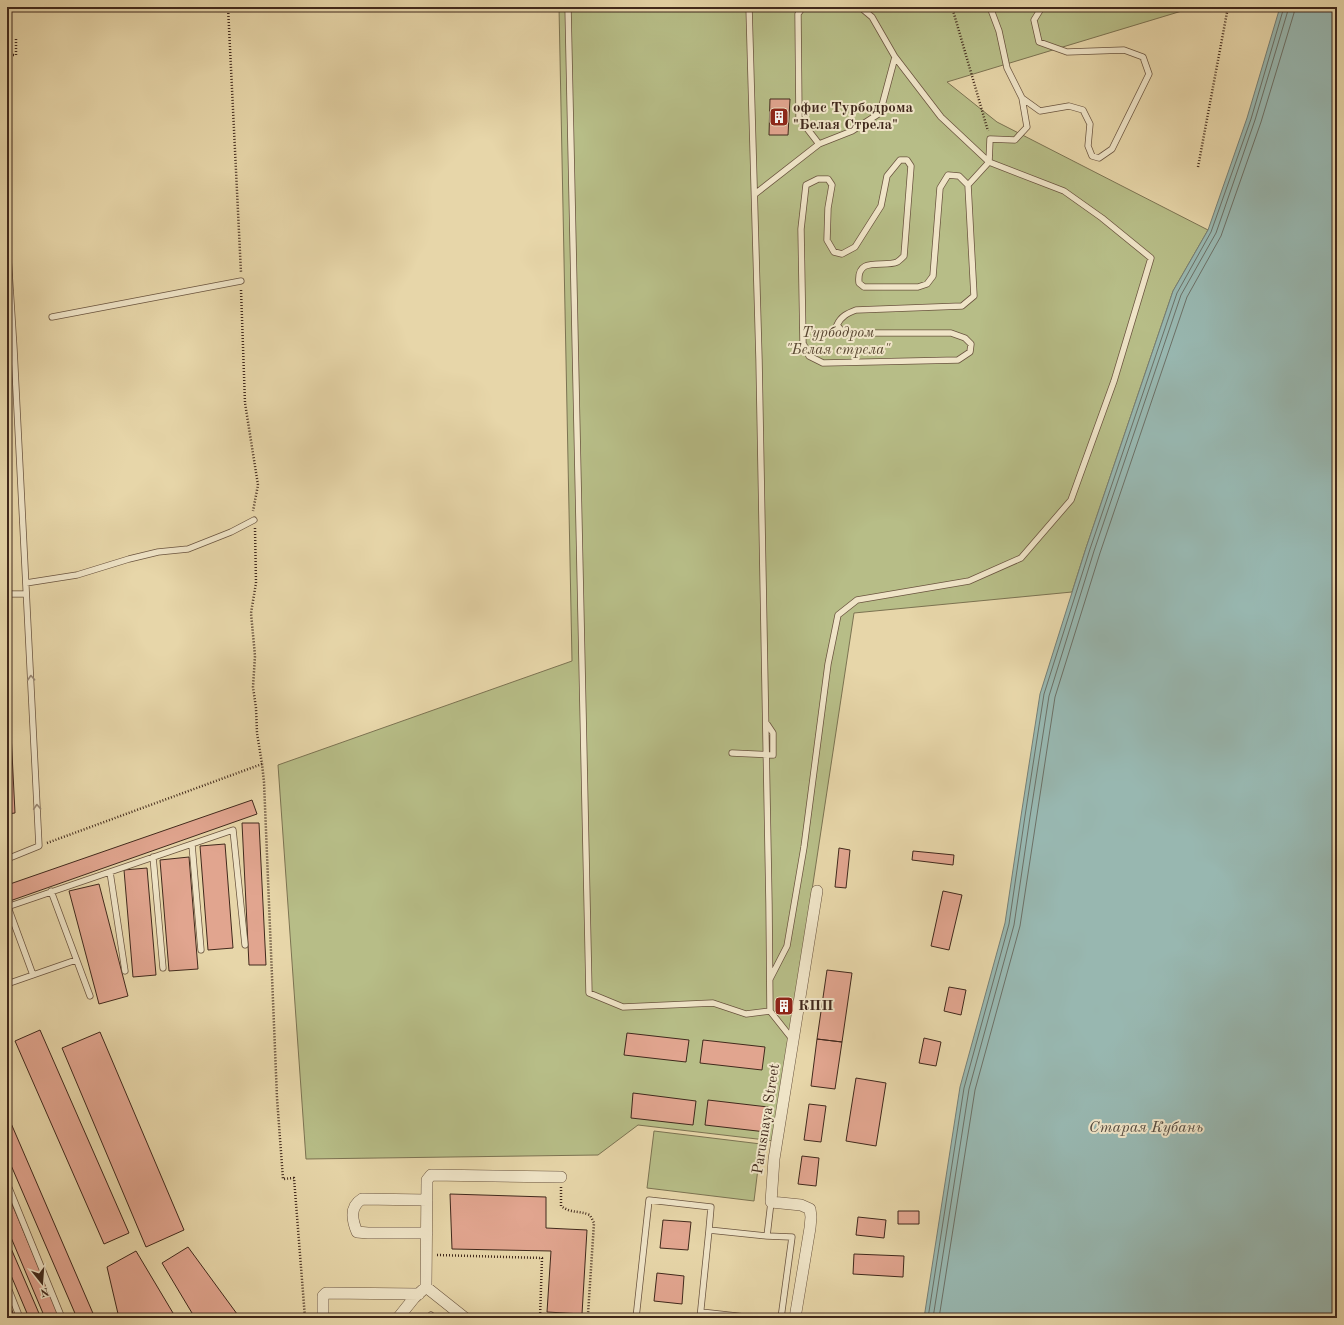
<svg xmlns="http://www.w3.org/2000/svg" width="1344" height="1325" font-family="'Old Standard TT',serif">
<rect width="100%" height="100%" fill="#e7d6a9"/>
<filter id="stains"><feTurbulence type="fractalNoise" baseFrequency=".005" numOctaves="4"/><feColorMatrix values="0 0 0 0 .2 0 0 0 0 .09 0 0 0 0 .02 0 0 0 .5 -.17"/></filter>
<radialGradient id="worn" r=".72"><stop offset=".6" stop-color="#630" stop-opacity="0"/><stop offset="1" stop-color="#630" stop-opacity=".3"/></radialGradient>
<path fill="#b7bd87" stroke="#7c7352" d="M 559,7 L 1195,7 L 947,82 L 997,122 L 1208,230 L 1173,291 L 1086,548 L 1072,592 L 854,613 L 774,1141 L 638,1125 L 598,1155 L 306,1159 L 278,765 L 572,661 Z
M 654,1131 L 761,1144 L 754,1201 L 647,1188 Z"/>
<path fill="#98b7b0" stroke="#757e75" d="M 1280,7 L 1337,7 L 1337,1318 L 924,1318 L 960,1087 L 1005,923 L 1021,816 L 1040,694 L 1086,548 L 1173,291 L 1208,230 L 1247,118 Z"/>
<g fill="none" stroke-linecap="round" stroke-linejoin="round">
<path stroke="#6c7066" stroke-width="1" d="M 928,1318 L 964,1088 L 1009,924 L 1025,816 L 1044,694 L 1090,549 L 1177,293 L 1211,232 L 1251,119 L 1284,7
M 933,1318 L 969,1089 L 1014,925 L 1030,817 L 1049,696 L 1094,551 L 1181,295 L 1216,233 L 1255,120 L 1289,7
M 939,1318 L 975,1090 L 1020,926 L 1055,697 L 1100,553 L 1187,297 L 1221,236 L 1261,122 L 1294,13 L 1295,7"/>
</g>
<path fill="#e1a58f" stroke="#41291c" d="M 770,99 L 790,99 L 788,135 L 769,135 Z
M 7,653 L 15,813 L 7,814 Z
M 252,800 L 257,814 L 7,902 L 7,885 Z
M 242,823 L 259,823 L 266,965 L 249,965 Z
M 225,844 L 233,948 L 208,950 L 200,846 Z
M 839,848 L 850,850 L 846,888 L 835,887 Z
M 913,851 L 954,855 L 953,865 L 912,860 Z
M 189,857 L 198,969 L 169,971 L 160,860 Z
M 147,868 L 156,975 L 133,977 L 124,870 Z
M 99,884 L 128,996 L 99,1004 L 69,891 Z
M 943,891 L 962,895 L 949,950 L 931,946 Z
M 827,970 L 852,973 L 842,1042 L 817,1039 Z
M 949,987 L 966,990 L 961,1015 L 944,1011 Z
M 779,1002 L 790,1002 L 790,1010 L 779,1010 Z
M 40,1030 L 129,1233 L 104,1244 L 15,1041 Z
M 100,1032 L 184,1230 L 146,1247 L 62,1048 Z
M 627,1033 L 689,1040 L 686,1062 L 624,1055 Z
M 924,1038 L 941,1042 L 936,1066 L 919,1063 Z
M 817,1039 L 842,1042 L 835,1089 L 811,1086 Z
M 703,1040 L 765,1047 L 762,1070 L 700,1063 Z
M 856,1078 L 886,1083 L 876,1146 L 846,1141 Z
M 633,1093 L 696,1101 L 693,1125 L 631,1118 Z
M 708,1100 L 768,1107 L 766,1132 L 705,1125 Z
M 809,1104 L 826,1106 L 821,1142 L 804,1140 Z
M 7,1114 L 95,1318 L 77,1318 L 7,1156 Z
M 802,1156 L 819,1158 L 816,1186 L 798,1184 Z
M 7,1192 L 60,1318 L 45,1318 L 7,1228 Z
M 450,1194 L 546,1197 L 546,1228 L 587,1230 L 582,1314 L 547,1312 L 551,1251 L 452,1249 Z
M 898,1211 L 919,1211 L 919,1224 L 898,1224 Z
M 858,1217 L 886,1220 L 884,1238 L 856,1235 Z
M 663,1220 L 691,1222 L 688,1250 L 660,1248 Z
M 7,1239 L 41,1318 L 29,1318 L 7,1266 Z
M 188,1247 L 240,1318 L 195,1318 L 162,1263 Z
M 136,1251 L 176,1318 L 119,1318 L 107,1267 Z
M 854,1254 L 904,1256 L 903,1277 L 853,1274 Z
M 657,1273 L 684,1276 L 682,1304 L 654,1301 Z
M 7,1298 L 15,1318 L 7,1318 Z"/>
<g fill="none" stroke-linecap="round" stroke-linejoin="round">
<defs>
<path id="service" d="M 568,7 L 589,993 L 623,1007 L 713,1003 L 746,1014 L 770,1011
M 749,7 L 759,359 L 769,904 L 770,1011 L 793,1040
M 803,7 L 798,14 L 799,118 L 819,144
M 990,7 L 999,31 L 1007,68 L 1022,98 L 1040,111 L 1069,106 L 1083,110 L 1090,124 L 1088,146 L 1092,156 L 1099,158 L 1112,149 L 1149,74 L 1143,57 L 1124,50 L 1067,52 L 1039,42 L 1034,20 L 1042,7
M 900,160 L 907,160 L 911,166 L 904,256 C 902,258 899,261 897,262 C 884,268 856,255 859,283 L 864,287 L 918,287 L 927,284 L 933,276 L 940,188 L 948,175 L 959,176 L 968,185 L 974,296 L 962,306 L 856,310 C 848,313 841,316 837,325 L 841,330 L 849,333 L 951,333 L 965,338 L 971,344 L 970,352 L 958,360 L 823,363 L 809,356 L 803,343 L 801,229 L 806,185 L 818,179 L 828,179 L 832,185 L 828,208 L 827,240 L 834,252 L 842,254 L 855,247 L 881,206 L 887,176 Z
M 968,185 L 989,162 L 990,139 L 1015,140 L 1027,127 L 1022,98
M 755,194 L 819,144 L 852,131 L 880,113 L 895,57 L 872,17 L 860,7
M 7,239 L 14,349 L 39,846 L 7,859
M 52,317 L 241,281
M 7,349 L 14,349
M 26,583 L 77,575 L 129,559 L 158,552 L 188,549 L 231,532 L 254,520
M 7,594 L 26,594
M 732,753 L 773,755 L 773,733 L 767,724
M 192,845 L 201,950
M 153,857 L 163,968
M 110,872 L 125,971
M 51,891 L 90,996
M 7,907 L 233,830 L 245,945
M 8,907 L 33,975
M 770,979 L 787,946 L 804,847 L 828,664 L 838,615 L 857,600 L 969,581 L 1021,558 L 1071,500 L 1114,381 L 1151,258 L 1102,218 L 1064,191 L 989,162 L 941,117 L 895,57
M 7,984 L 76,960
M 7,1183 L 62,1318
M 767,1236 L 792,1237 L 781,1318
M 7,1285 L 20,1318
M 701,1312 L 755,1318
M 429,1318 L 431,1315 L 434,1318
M 636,1318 L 649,1200 L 711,1207 L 709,1230
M 700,1318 L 709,1230 L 767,1236 L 771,1202"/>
<path id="minor" d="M 427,1233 L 368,1233 L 357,1232 C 352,1220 349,1207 362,1199 L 427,1200
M 426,1287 L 427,1180 L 431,1175 L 561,1177
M 323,1318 L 323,1296 L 326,1293 L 419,1294
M 398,1318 L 414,1298 L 426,1287 L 465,1318
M 795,1318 L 810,1228 L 811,1217 L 810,1209 L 801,1205 L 771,1202 L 774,1159 L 817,891"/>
</defs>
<use href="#service" stroke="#6a543f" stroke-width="7"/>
<use href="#minor" stroke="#6a543f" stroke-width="12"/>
<path stroke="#41291c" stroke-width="2.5" stroke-dasharray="1 2" stroke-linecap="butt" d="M 228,7 L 241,273
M 952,7 L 988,131
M 7,55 L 16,55 L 16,37
M 1198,167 L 1228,7
M 241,290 L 245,403 L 258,485 L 253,511
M 255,528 L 256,583 L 251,613 L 255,656 L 253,687 L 256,708 L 257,733 L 262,764 L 264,782 L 277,1098 L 283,1179 L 294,1178 L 305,1318
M 47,843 L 262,764
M 561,1187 L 561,1206 C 572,1214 578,1210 590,1215 L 594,1223 L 588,1314 L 586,1318
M 437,1255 L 542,1258 L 540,1318"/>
<use href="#service" stroke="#efe4c7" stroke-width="5.5"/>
<use href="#minor" stroke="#efe4c7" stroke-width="11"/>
</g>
<defs><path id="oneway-chevron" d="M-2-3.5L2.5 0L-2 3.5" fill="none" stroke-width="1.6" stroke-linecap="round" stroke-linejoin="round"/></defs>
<g stroke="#988672">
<use href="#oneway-chevron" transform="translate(31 678) rotate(-93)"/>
<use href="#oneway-chevron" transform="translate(37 807) rotate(-93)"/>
</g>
<defs>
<symbol id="building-square" viewBox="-11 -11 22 22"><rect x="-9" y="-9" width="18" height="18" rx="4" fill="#8f2418" stroke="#efe4c7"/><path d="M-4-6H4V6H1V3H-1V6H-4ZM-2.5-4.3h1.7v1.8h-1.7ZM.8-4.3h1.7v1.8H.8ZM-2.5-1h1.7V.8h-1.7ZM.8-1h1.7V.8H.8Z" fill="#fff"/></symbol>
</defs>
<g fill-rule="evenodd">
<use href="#building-square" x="768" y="106" width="22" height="22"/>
<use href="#building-square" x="773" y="995" width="22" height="22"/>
</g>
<g text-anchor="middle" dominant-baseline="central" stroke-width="4" stroke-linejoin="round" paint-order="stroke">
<g font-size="15" font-weight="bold" fill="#41291c" stroke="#efe4c7" text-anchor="start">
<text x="793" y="108">офис Турбодрома<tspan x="793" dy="17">"Белая Стрела"</tspan></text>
<text x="798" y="1006">КПП</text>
</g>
<g font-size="15" font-style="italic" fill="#594731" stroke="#efe4c7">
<text x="838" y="333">Турбодром<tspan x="838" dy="17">"Белая стрела"</tspan></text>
</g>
<g font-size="15" fill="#41291c" stroke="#efe4c7">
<text transform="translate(767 1119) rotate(-81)">Parusnaya Street</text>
</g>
<g font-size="16" font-style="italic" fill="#574c41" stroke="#efe4c7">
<text x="1146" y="1128">Старая Кубань</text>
</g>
</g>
<rect width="1344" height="1325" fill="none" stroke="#e7d6a9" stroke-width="24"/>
<rect x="8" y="8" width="1328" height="1309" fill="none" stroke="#41291c" stroke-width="2"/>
<rect x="12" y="12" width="1320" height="1301" fill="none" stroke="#41291c"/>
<g transform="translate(42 1283) rotate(163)" stroke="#efe4c7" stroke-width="3" paint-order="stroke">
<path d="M0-3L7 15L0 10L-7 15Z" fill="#41291c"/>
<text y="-6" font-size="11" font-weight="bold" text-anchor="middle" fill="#41291c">N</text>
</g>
<rect width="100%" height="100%" filter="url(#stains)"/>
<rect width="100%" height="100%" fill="url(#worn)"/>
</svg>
